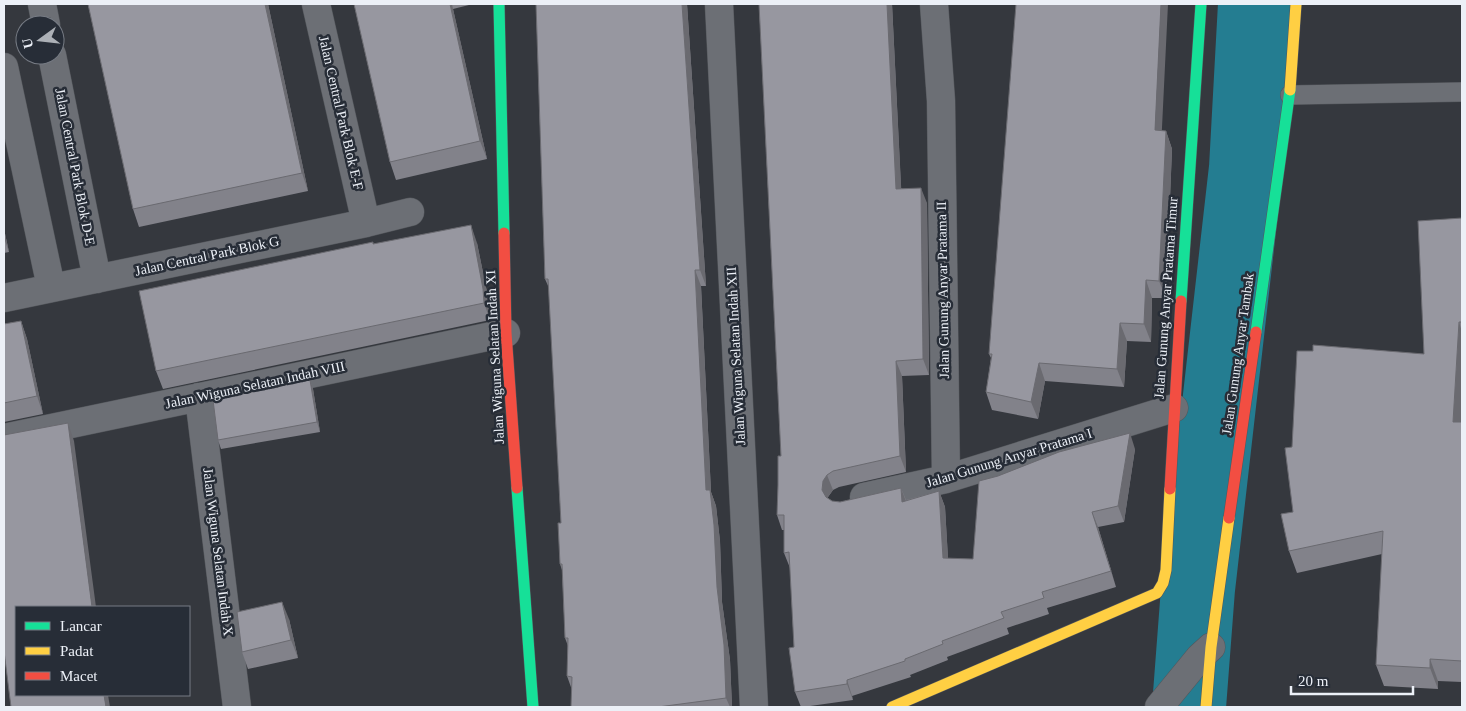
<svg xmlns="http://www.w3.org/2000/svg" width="1466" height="711" font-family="Georgia,serif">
<rect width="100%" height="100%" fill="#35383e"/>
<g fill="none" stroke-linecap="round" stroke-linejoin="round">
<path stroke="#247d91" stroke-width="74" d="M 1189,707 L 1198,589 L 1246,168 L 1255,4"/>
<defs>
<path id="lane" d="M 1290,95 L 1462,92"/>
<path id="street" d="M 42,4 L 46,25
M 316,4 L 366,223
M 719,4 L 754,707
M 934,4 L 941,101 L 946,479
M 52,55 L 97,279
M 4,67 L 51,287
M 4,298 L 366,223 L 410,212
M 199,397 L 237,707
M 4,438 L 506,333
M 864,497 L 946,479 L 1174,408
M 1159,707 L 1200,657 L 1211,647"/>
<path id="fast" d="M 499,4 L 504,233
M 1181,301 L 1201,4
M 1256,332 L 1290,90
M 517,488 L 533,707"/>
<path id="slow" d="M 1290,90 L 1296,4
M 892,707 L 1157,593 L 1163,583 L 1166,570 L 1170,489
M 1206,707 L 1211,647 L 1229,518"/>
<path id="jam" d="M 504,233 L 506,333 L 517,488
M 1170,489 L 1181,301
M 1229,518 L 1256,332"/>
</defs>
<use href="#lane" stroke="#53565b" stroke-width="20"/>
<use href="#street" stroke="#53565b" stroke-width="29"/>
<use href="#fast" stroke="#53565b" stroke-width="12"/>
<use href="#slow" stroke="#53565b" stroke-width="12"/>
<use href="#jam" stroke="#53565b" stroke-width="12"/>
<use href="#lane" stroke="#6c6f75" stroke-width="19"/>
<use href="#street" stroke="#6c6f75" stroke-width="28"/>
<use href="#fast" stroke="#16e098" stroke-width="11"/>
<use href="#slow" stroke="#ffcf43" stroke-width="11"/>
<use href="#jam" stroke="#f24e42" stroke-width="11"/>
</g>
<path fill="#82828a" d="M 88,4 L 268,4 L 308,191 L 139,227 L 133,209 Z
M 354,4 L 473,4 L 453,9 L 487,159 L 396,180 L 390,162 Z
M 536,4 L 687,4 L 706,286 L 701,286 L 711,492 L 716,506 L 720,541 L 722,602 L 730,660 L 732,707 L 571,707 L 572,690 L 567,676 L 568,646 L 565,638 L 562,570 L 560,564 L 561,523 L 549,288 L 545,279 Z
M 759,4 L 892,4 L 901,188 L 927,203 L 929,375 L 902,376 L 906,472 L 839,487 L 833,490 L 828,497 L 828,498 L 832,501 L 840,502 L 901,488 L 906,500 L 939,491 L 945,507 L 948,559 L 973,559 L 1135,449 L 1124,522 L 1098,527 L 1116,587 L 1047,608 L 1049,614 L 1007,628 L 1009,634 L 947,657 L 948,660 L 910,675 L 911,677 L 852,696 L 853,700 L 803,707 L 801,707 L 795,692 L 794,647 L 790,568 L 784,553 L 784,530 L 782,530 L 777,515 L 781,456 Z
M 1162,131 L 1166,131 L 1172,149 L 1166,298 L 1152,298 L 1151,342 L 1127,341 L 1124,387 L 1045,381 L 1038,419 L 992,410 L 986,392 L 991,358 L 989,354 Z
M 1462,218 L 1462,682 L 1438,681 L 1438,689 L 1384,686 L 1376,665 L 1382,554 L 1297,573 L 1289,551 L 1293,512 L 1292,447 L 1424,354 Z
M 4,229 L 9,252 L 4,253 Z
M 477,243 L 490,307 L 490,320 L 163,389 L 156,371 L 373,244 Z
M 21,321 L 27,339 L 43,414 L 4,422 L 4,324 Z
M 310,380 L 313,389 L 320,432 L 221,449 L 218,440 Z
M 289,619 L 298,658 L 248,669 L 242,652 Z"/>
<path fill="#6a6a70" d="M 265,4 L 268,4 L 308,191 L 302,173 Z
M 450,4 L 452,4 L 453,9 L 487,159 L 480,141 Z
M 682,4 L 687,4 L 706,286 L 700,270 Z
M 887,4 L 892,4 L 902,204 L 896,189 Z
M 1161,4 L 1168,4 L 1161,148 L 1155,130 Z
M 1166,131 L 1172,149 L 1166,298 L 1159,281 Z
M 921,188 L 927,203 L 929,375 L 923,359 Z
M 471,225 L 477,243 L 490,307 L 490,320 L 484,303 Z
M 4,229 L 9,252 L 4,238 Z
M 695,270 L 701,286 L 711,492 L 716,506 L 720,541 L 722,602 L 730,660 L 732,707 L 730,707 L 726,698 L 717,587 L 706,490 Z
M 1146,280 L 1152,298 L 1151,342 L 1144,324 Z
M 21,321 L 27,339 L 43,414 L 37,396 Z
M 1459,322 L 1462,332 L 1462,415 L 1461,443 L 1453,422 Z
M 1120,323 L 1127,341 L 1124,387 L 1117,369 Z
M 896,361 L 902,376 L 906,472 L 900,456 Z
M 1039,363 L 1045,381 L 1038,419 L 1031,402 Z
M 310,380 L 313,389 L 320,432 L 317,422 Z
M 68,423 L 74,441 L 96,607 L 92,607 Z
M 1130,433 L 1135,449 L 1124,522 L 1118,506 Z
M 827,475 L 833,490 L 828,497 L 828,506 L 822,490 L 823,481 Z
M 901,488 L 907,504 L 902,502 Z
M 939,491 L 945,507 L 949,574 L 943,558 Z
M 1092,512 L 1098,527 L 1116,587 L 1111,571 Z
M 282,602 L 289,619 L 298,658 L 291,640 Z
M 1430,659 L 1438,681 L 1438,689 L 1430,668 Z
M 847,680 L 852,696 L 853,700 L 847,684 Z
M 104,695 L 108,695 L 110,707 L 106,707 Z"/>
<path fill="#9797a0" stroke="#6a6a70" d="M 88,4 L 265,4 L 302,173 L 133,209 Z
M 354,4 L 450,4 L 480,141 L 390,162 Z
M 536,4 L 682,4 L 700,270 L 695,270 L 706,490 L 710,490 L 714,525 L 717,587 L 724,645 L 726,698 L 658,707 L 571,707 L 572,677 L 567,676 L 568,638 L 565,638 L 562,564 L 560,564 L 558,523 L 561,523 L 548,279 L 545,279 Z
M 759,4 L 887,4 L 896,189 L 921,188 L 923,359 L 896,361 L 900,456 L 833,471 L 827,475 L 823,481 L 822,490 L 826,497 L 832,501 L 840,502 L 901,488 L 902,502 L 939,491 L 943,558 L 973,559 L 979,481 L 998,476 L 1059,452 L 1130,433 L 1118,506 L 1092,512 L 1111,571 L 1042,592 L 1044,598 L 1001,612 L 1004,618 L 942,641 L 943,644 L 905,659 L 905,661 L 847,680 L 847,684 L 795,692 L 789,648 L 794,647 L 789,552 L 784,553 L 784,515 L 777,515 L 778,485 L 778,456 L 781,456 Z
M 1016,4 L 1161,4 L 1155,130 L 1166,131 L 1159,281 L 1146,280 L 1144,324 L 1120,323 L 1117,369 L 1039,363 L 1031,402 L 986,392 L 992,354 L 989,354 Z
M 1462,218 L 1462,322 L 1459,322 L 1453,422 L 1462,422 L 1462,661 L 1430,659 L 1430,668 L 1376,665 L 1383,531 L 1289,551 L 1281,514 L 1293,512 L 1285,448 L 1292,447 L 1297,351 L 1313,351 L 1313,345 L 1424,354 L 1418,221 Z
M 471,225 L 483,289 L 484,303 L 156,371 L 139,291 L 373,242 L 373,244 Z
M 21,321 L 37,396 L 4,403 L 4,324 Z
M 310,380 L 317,422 L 218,440 L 213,400 Z
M 68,423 L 92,607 L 16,607 L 16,695 L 104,695 L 106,707 L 11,707 L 4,651 L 4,435 Z
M 282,602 L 291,640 L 242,652 L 237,612 Z"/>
<g text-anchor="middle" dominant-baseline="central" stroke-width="5" stroke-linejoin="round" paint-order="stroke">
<g font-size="14" fill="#ecf0f7" stroke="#272d37">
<text transform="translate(341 113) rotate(77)">Jalan Central Park Blok E-F</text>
<text transform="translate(75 167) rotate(79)">Jalan Central Park Blok D-E</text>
<text transform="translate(207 256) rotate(-12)">Jalan Central Park Blok G</text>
<text transform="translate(943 290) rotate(-91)">Jalan Gunung Anyar Pratama II</text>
<text transform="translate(1166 298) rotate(-86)">Jalan Gunung Anyar Pratama Timur</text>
<text transform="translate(1238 354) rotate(-82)">Jalan Gunung Anyar Tambak</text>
<text transform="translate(736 356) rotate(-93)">Jalan Wiguna Selatan Indah XII</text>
<text transform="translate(495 357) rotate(-93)">Jalan Wiguna Selatan Indah XI</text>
<text transform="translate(255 385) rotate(-12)">Jalan Wiguna Selatan Indah VIII</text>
<text transform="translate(1009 458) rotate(-17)">Jalan Gunung Anyar Pratama I</text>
<text transform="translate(218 552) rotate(83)">Jalan Wiguna Selatan Indah X</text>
</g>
</g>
<rect width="1466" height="711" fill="none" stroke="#ecf0f7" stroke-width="10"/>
<rect x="15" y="606" width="175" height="90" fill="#272d37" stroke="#767b84"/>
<rect x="25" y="622" width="25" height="8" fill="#16e098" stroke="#767b84"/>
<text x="60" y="631" font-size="15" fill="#ecf0f7">Lancar</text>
<rect x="25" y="647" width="25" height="8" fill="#ffcf43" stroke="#767b84"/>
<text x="60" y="656" font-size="15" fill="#ecf0f7">Padat</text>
<rect x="25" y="672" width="25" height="8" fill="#f24e42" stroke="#767b84"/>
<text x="60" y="681" font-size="15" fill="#ecf0f7">Macet</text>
<g transform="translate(40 40) rotate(255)"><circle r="24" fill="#272d37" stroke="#767b84"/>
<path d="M0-4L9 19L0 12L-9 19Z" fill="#acb0b6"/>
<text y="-8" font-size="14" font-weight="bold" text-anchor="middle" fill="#ecf0f7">U</text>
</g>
<path d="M1291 686v8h122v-8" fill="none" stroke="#ecf0f7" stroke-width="2.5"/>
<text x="1298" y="686" font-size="15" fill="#ecf0f7" stroke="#272d37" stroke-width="4" paint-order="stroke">20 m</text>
</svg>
